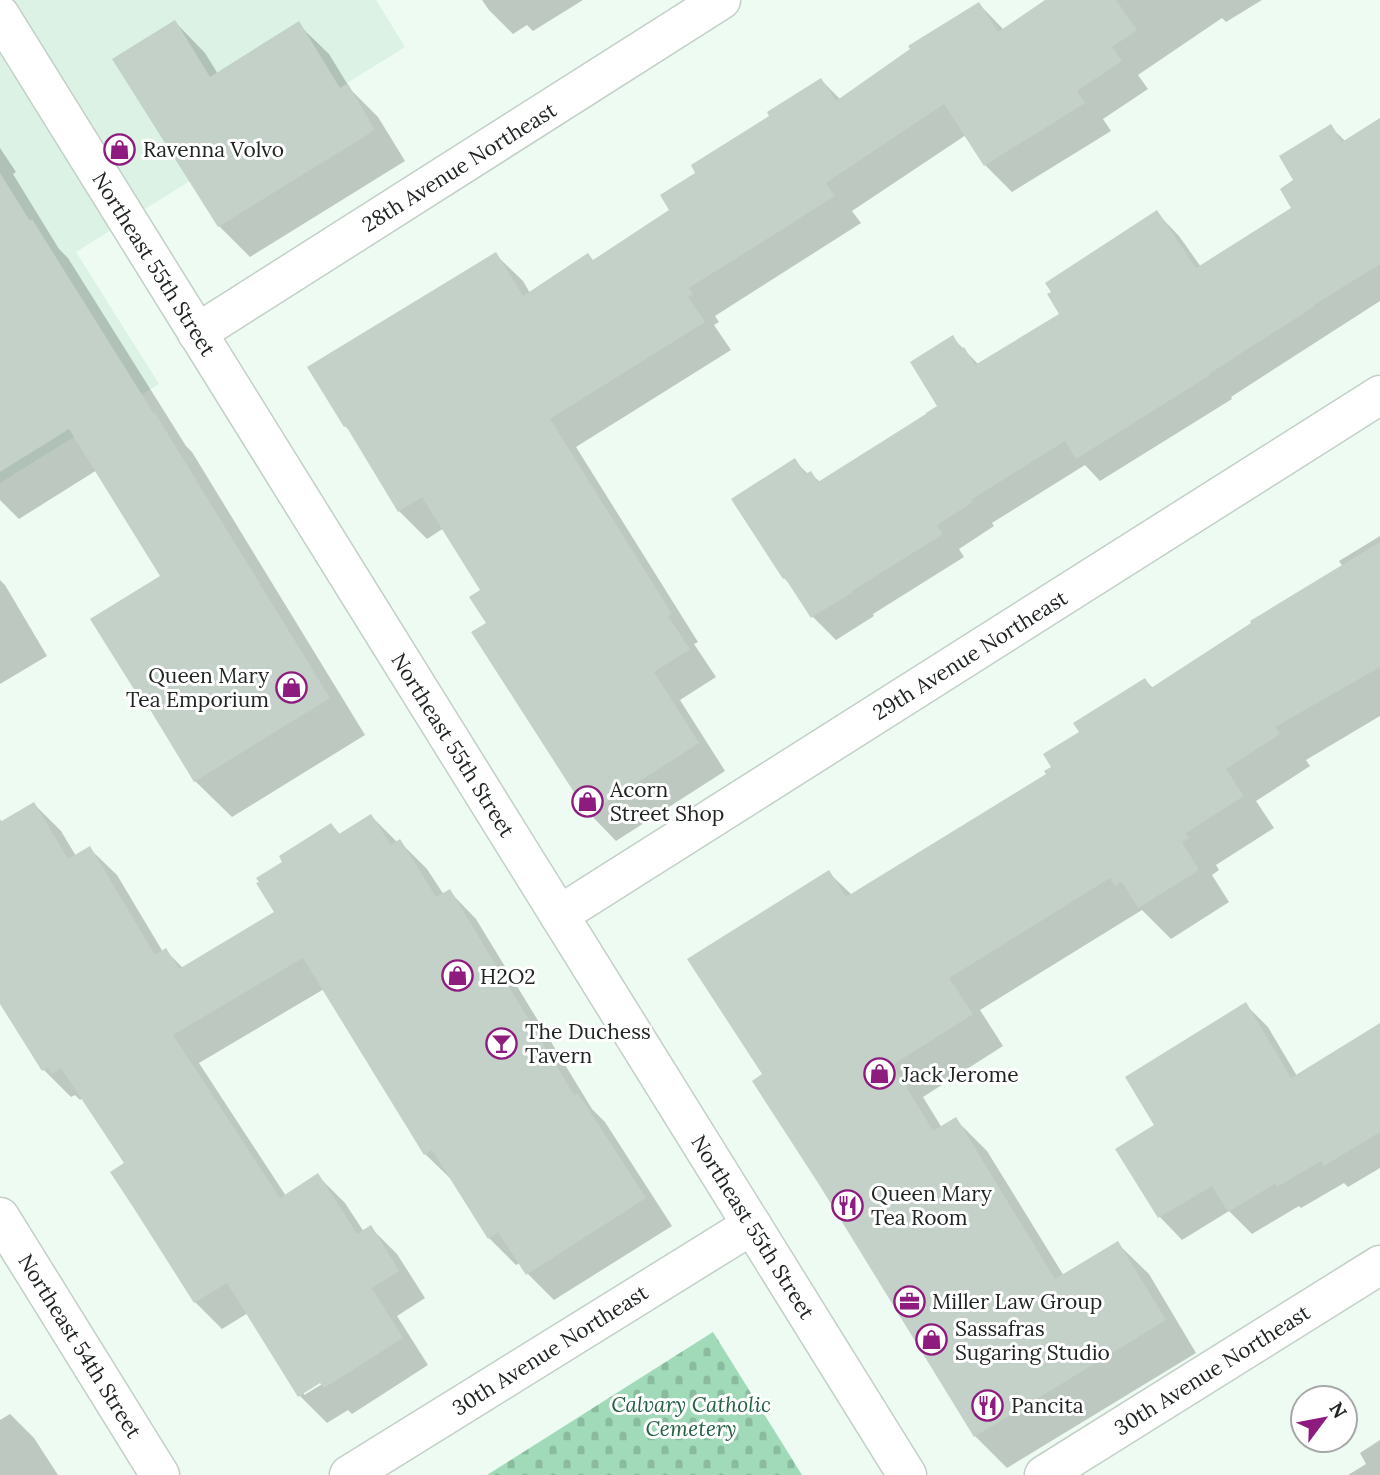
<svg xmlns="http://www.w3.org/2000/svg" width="1380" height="1475" font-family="Lora,serif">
<defs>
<pattern id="cemetery-stones" width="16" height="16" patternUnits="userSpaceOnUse" patternTransform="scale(1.75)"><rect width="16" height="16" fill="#a1dab9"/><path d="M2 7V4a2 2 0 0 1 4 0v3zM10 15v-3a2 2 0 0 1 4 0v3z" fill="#8abb9f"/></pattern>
</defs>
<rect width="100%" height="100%" fill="#edfbf2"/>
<path fill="#dcf2e5" d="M 0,0 L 376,0 L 405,47 L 76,252 L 159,384 L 0,483 Z"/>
<path fill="url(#cemetery-stones)" d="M 713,1332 L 802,1475 L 487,1475 Z"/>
<path fill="#0003" fill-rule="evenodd" d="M 482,0 L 583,0 L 533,31 L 527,25 L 513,34 L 489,10 Z
M 1048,0 L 1262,0 L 1226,22 L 1222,18 L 1138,75 L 1148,89 L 1103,119 L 1111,131 L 1012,192 L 985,165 L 966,135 L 852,211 L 861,223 L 715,316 L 719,322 L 714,325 L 731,350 L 576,447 L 698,642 L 694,644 L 716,677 L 680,700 L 725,771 L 616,841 L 589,813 L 488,623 L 483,590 L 444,528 L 427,539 L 399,511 L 352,433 L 345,426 L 495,254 L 523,281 L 530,293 L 594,262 L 672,211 L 698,173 L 821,80 L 841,100 L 979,4 L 1004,30 Z
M 175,22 L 205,53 L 218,74 L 298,24 L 329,54 L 351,90 L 378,117 L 405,161 L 250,257 L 219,226 Z
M 1380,120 L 1380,301 L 1231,397 L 1232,399 L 1100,481 L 1085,465 L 992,523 L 994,526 L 959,549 L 964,557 L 873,614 L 874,616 L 836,640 L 813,617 L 794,588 L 784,578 L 795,461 L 808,474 L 810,473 L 820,482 L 939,406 L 952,337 L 978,364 L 1061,314 L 1157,213 L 1179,236 L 1201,267 L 1294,208 L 1295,181 L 1330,126 L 1346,142 Z
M 0,148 L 16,172 L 13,174 L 59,249 L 68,258 L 186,446 L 192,452 L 365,735 L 232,817 L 195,781 L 151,708 L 142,698 L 162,576 L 97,470 L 19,519 L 0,500 Z
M 1380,536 L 1380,716 L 1306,760 L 1310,766 L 1256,801 L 1274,828 L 1216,865 L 1219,870 L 1212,875 L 1229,902 L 1171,939 L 1142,910 L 980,1010 L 1003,1046 L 923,1097 L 942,1128 L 956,1120 L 987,1151 L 1064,1276 L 1117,1243 L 1149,1274 L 1196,1353 L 1007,1468 L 975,1436 L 764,1075 L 828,872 L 852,895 L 1049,774 L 1081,733 L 1145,680 L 1153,688 L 1343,567 L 1339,561 Z
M 0,580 L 5,585 L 47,656 L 0,684 Z
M 34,804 L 61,831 L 76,856 L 89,848 L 117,875 L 163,952 L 166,951 L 183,968 L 277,913 L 285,862 L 331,825 L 341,835 L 371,816 L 398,843 L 400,842 L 427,869 L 444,895 L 449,891 L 476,919 L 592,1109 L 605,1122 L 672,1226 L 554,1300 L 527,1273 L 520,1263 L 516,1265 L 489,1238 L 453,1181 L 425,1154 L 324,989 L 199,1063 L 286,1196 L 318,1176 L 345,1203 L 364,1232 L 370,1227 L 397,1254 L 425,1298 L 397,1316 L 428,1365 L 352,1414 L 348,1410 L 327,1423 L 300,1396 L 248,1313 L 222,1329 L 195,1302 L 137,1209 L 127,1163 L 83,1098 L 80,1100 L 75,1095 L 71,1097 L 44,1070 L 20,1033 L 0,984 L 0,819 L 2,823 ZM 327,1377 L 329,1380 L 304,1395 L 304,1391 Z
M 1245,1004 L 1268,1027 L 1297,1076 L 1380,1026 L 1380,1168 L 1348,1187 L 1344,1183 L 1301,1208 L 1299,1206 L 1252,1234 L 1229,1211 L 1182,1240 L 1160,1217 L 1117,1150 L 1156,1126 Z
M 10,1414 L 34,1438 L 58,1475 L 0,1475 L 0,1420 Z
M 1380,1440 L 1380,1475 L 1348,1475 L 1366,1464 L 1360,1453 Z"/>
<path fill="#c3d1c8" d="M 1045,0 L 1116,0 L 1137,30 L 1112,47 L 1122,61 L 1077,91 L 1085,103 L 984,166 L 944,104 L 826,183 L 835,196 L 689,288 L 693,294 L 688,297 L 705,322 L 550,419 L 672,614 L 668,616 L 690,649 L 654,672 L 699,743 L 588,814 L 471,632 L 486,623 L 469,597 L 480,590 L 422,497 L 398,512 L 346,426 L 344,427 L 307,367 L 496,252 L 523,296 L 588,253 L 593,260 L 669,210 L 660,195 L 695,173 L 691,165 L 769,116 L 767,112 L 821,78 L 836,101 L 910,49 L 908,46 L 979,2 L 998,32 Z
M 175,20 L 210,77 L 299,21 L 340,88 L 348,84 L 375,130 L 218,227 L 112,59 Z
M 1380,118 L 1380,264 L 1314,305 L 1315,306 L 1209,374 L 1210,375 L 1076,459 L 1065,441 L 971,500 L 973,502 L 937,525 L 943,534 L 852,591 L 853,592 L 811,618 L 785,578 L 783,579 L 731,499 L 795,458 L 805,474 L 811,471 L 818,482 L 926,414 L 926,413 L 937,406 L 910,362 L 953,335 L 961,349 L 964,347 L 975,365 L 1059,314 L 1047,294 L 1051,292 L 1045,283 L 1157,210 L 1196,268 L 1291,208 L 1280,189 L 1293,180 L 1279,156 L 1331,124 L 1342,142 Z
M 0,173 L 30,221 L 32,219 L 154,414 L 155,413 L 330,698 L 194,782 L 143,698 L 140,699 L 90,619 L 160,576 L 69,429 L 0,472 Z
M 1380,542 L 1380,667 L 1275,727 L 1280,734 L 1226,769 L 1244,796 L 1186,833 L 1189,838 L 1182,842 L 1199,870 L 1138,908 L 1122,882 L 1115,886 L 1110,878 L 949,978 L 973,1014 L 893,1065 L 933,1131 L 956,1117 L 1055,1279 L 1118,1241 L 1166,1320 L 974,1437 L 820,1186 L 752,1081 L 762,1074 L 687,959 L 829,870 L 846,897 L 1046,774 L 1044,771 L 1051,767 L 1043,754 L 1079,732 L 1073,723 L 1145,678 L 1151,688 L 1251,623 L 1250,621 Z
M 34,802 L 68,859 L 90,846 L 155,955 L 166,948 L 179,969 L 274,912 L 256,883 L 259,882 L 256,878 L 282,862 L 279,856 L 331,823 L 339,834 L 371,814 L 391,845 L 400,839 L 436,897 L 450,889 L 574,1095 L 578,1093 L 646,1198 L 526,1275 L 498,1232 L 488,1239 L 432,1150 L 424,1155 L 303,958 L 173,1035 L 280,1198 L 318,1173 L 357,1234 L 371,1225 L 399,1271 L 372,1288 L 403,1338 L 324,1388 L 320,1383 L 298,1397 L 227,1283 L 194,1303 L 135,1210 L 110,1172 L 124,1163 L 61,1068 L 52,1074 L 48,1068 L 42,1071 L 0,1004 L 0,822 Z
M 1246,1002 L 1291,1078 L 1380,1023 L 1380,1132 L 1324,1166 L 1321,1161 L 1277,1187 L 1275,1184 L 1228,1212 L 1212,1186 L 1158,1218 L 1115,1149 L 1154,1125 L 1125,1077 Z"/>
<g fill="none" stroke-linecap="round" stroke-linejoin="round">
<defs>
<path id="minor" d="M 197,333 L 721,0
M 559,915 L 1380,395
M 0,1217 L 160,1475
M 349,1475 L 752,1225
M 1044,1475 L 1380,1265"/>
<path id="secondary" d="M 0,15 L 907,1475"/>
</defs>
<use href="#minor" stroke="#c2d0c7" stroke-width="41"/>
<use href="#secondary" stroke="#c2d0c7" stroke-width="41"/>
<use href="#minor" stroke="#fff" stroke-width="38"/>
<use href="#secondary" stroke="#fff" stroke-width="38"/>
</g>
<defs>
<symbol id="shop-ring" viewBox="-11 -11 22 22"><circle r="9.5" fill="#fff" stroke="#8e1c7e" stroke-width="1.5"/><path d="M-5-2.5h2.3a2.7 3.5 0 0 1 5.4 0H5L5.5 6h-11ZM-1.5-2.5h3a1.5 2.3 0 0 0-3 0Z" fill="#8e1c7e"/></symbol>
<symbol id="bar-ring" viewBox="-11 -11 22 22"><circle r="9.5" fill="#fff" stroke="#8e1c7e" stroke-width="1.5"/><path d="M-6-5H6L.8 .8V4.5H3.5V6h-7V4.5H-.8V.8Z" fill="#8e1c7e"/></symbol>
<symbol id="restaurant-ring" viewBox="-11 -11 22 22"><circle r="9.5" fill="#fff" stroke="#8e1c7e" stroke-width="1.5"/><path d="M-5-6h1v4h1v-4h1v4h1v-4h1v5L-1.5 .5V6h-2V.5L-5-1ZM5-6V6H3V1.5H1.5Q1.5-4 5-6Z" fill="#8e1c7e"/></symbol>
<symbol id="office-ring" viewBox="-11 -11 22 22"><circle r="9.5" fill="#fff" stroke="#8e1c7e" stroke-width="1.5"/><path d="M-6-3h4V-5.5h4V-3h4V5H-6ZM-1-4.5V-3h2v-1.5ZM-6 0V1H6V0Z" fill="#8e1c7e"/></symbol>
</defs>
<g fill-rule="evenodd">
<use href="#shop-ring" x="102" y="132" width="35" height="35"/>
<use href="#shop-ring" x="274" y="670" width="35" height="35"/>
<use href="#shop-ring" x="570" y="784" width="35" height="35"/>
<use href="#shop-ring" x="440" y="958" width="35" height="35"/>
<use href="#bar-ring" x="484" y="1026" width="35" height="35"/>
<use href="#shop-ring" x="862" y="1056" width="35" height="35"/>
<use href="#restaurant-ring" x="830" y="1188" width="35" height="35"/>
<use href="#office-ring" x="892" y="1284" width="35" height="35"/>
<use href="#shop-ring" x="914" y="1322" width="35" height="35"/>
<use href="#restaurant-ring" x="970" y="1388" width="35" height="35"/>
</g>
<g text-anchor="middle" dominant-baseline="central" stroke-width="6" stroke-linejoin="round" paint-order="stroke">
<g font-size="21" fill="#202522" stroke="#fff" text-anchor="start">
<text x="143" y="149">Ravenna Volvo</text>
<text x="269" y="675" text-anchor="end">Queen Mary<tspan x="269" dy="24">Tea Emporium</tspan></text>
<text x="610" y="789">Acorn<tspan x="610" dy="24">Street Shop</tspan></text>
<text x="480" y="976">H2O2</text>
<text x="525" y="1031">The Duchess<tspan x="525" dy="24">Tavern</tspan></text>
<text x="902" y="1074">Jack Jerome</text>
<text x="871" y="1193">Queen Mary<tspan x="871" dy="24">Tea Room</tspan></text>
<text x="932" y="1301">Miller Law Group</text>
<text x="955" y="1328">Sassafras<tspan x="955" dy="24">Sugaring Studio</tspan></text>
<text x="1011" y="1405">Pancita</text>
</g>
<g font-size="21" fill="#202522" stroke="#fff">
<text transform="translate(459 167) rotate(-32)">28th Avenue Northeast</text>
<text transform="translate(154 264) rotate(58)">Northeast 55th Street</text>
<text transform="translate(970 655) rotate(-32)">29th Avenue Northeast</text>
<text transform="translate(453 745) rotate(58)">Northeast 55th Street</text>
<text transform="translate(753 1227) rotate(58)">Northeast 55th Street</text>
<text transform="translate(80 1346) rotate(58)">Northeast 54th Street</text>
<text transform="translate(550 1350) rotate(-32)">30th Avenue Northeast</text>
<text transform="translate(1212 1370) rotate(-32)">30th Avenue Northeast</text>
</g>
<g font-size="21" font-style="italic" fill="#226142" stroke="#fff">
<text x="691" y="1404">Calvary Catholic<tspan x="691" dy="24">Cemetery</tspan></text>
</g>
</g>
<g transform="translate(1324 1419) rotate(58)"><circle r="33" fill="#ffffff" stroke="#a6a8a7" stroke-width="2"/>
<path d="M0-5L12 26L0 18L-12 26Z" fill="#8e1c7e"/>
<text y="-10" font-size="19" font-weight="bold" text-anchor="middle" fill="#202522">N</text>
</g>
</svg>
